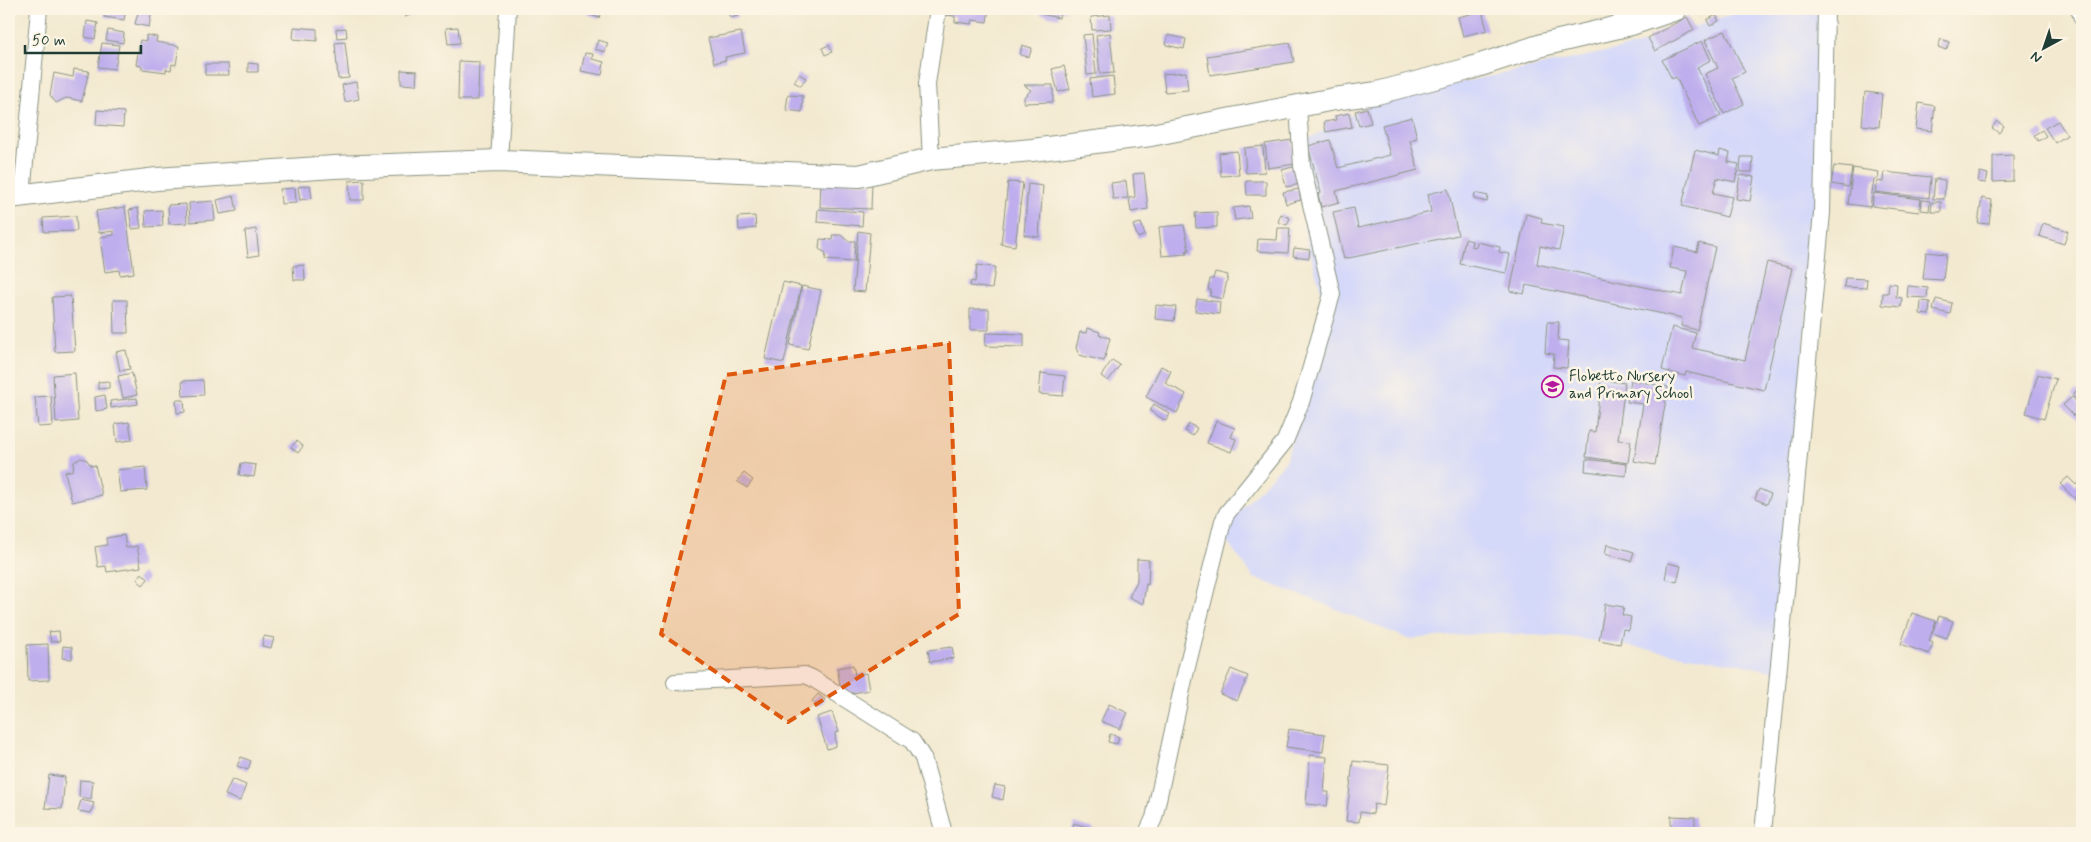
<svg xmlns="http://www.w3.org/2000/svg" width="2091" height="842" font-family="Mynerve,sans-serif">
<rect width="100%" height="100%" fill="#fcf5e5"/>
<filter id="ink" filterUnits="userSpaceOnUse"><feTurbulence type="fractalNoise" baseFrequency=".02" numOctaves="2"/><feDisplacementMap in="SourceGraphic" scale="10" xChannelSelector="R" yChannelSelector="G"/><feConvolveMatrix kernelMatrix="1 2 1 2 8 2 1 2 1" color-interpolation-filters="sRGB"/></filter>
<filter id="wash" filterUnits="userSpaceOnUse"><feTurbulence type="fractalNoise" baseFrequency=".0096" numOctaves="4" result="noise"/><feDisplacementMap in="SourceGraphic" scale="20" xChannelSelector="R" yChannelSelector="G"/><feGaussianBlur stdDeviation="1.12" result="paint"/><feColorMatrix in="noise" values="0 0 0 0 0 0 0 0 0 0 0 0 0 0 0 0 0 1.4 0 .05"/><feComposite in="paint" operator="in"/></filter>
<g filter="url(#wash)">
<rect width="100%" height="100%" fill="#f3e9d0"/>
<path fill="#d4d8f9" d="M 1748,9 L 1832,9 L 1777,672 L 1739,664 L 1569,637 L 1490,633 L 1408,639 L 1319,602 L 1254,578 L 1220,532 L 1286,461 L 1327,311 L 1304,232 L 1301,143 L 1379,100 L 1638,45 Z"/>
<g id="blocks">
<path fill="#beaeed" d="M 106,9 L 126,9 L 124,20 L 104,17 Z
M 139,9 L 156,9 L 156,11 L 152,10 L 149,27 L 135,24 Z
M 402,9 L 420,9 L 420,11 L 405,17 Z
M 590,9 L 602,9 L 599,18 L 588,14 Z
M 727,9 L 736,9 L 738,16 L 730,18 Z
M 944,9 L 989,9 L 987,22 L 972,20 L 971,24 L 955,22 L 955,16 L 944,15 Z
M 1042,9 L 1066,9 L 1066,11 L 1060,10 L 1059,18 L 1041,14 Z
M 1904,9 L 1919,9 L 1919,14 L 1905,14 Z
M 1922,9 L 1942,9 L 1942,13 L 1922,12 Z
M 1482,11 L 1487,30 L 1463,36 L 1458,17 Z
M 1110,15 L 1111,29 L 1092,30 L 1091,17 Z
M 1716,15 L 1719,21 L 1710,26 L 1707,20 Z
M 1687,17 L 1694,30 L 1655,51 L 1648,38 Z
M 87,21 L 98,23 L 95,39 L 85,37 Z
M 294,27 L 317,29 L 317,41 L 293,39 Z
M 458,27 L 460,43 L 448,44 L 446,28 Z
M 346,28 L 347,37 L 337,38 L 336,29 Z
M 108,30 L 124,33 L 123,43 L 106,40 Z
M 1725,31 L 1745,72 L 1732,78 L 1744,104 L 1724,114 L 1705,74 L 1718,68 L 1705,40 Z
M 741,32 L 745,53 L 725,57 L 726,60 L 714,63 L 708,38 Z
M 1110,33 L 1114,73 L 1100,74 L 1096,35 Z
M 1092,34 L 1096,74 L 1087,75 L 1083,35 Z
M 146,35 L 157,37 L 156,42 L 179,46 L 176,65 L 172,64 L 171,70 L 166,69 L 166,72 L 142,69 L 142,66 L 136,65 L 140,40 L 146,41 Z
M 1168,35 L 1186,39 L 1184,49 L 1166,45 Z
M 1941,39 L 1949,42 L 1946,50 L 1938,47 Z
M 598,40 L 608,43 L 605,52 L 595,49 Z
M 1702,41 L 1711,60 L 1697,67 L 1721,116 L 1699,126 L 1676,77 L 1672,79 L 1662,60 Z
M 345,42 L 349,78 L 338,79 L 335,43 Z
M 102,43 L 119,45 L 115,69 L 98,67 Z
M 1290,43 L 1294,62 L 1210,75 L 1207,56 Z
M 829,45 L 832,52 L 825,55 L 822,48 Z
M 1022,45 L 1032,48 L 1029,57 L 1020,55 Z
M 585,53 L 593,54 L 592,59 L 604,62 L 602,75 L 581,71 Z
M 459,61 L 479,62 L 478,100 L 458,100 Z
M 248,63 L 258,64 L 258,72 L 248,72 Z
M 205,64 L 228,64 L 229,75 L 205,75 Z
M 1064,66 L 1070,89 L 1058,92 L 1052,69 Z
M 74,69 L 89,71 L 82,101 L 66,98 L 56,103 L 50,95 L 54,73 L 73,77 Z
M 401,70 L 417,71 L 416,85 L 401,84 Z
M 1186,72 L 1188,90 L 1165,92 L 1163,74 Z
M 799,74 L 806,78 L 801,86 L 794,82 Z
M 1113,76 L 1115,94 L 1092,97 L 1090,79 Z
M 356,82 L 359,99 L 345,102 L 342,85 Z
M 1024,85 L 1053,85 L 1053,102 L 1024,103 L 1024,97 L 1031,90 Z
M 1865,92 L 1882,94 L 1879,127 L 1862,125 Z
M 788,95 L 803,96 L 802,112 L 786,110 Z
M 1919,103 L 1935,106 L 1932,131 L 1916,129 Z
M 1367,108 L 1371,123 L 1359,126 L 1355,111 Z
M 97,110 L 124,112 L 123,127 L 96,125 Z
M 1349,113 L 1352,127 L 1326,132 L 1324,122 L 1336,120 L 1335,116 Z
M 1412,117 L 1417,138 L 1410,140 L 1418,170 L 1336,191 L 1339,202 L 1321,207 L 1318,194 L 1321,193 L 1308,146 L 1330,140 L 1338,168 L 1390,155 L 1382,125 Z
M 1997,121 L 2004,126 L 1999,133 L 1992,128 Z
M 2058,121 L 2067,135 L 2055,143 L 2045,128 Z
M 2042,130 L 2046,136 L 2038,141 L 2034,135 Z
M 1292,140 L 1295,164 L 1268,168 L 1265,144 Z
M 1263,146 L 1265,172 L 1246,173 L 1244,148 Z
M 1695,150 L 1719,156 L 1720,150 L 1730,153 L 1728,162 L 1739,164 L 1735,182 L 1717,178 L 1713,193 L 1732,197 L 1727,217 L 1682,206 Z
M 1237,151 L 1239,175 L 1221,176 L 1219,153 Z
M 2013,155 L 2013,181 L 1993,182 L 1993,156 Z
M 1741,157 L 1753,157 L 1752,172 L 1740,172 Z
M 1296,166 L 1300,184 L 1286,187 L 1282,170 Z
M 1834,166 L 1852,168 L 1849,187 L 1831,184 Z
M 1853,168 L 1879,172 L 1878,179 L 1874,179 L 1870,207 L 1848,204 Z
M 1884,172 L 1931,177 L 1929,198 L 1875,192 L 1877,181 L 1883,182 Z
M 1980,172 L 1988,174 L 1986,183 L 1978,182 Z
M 1144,173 L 1148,209 L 1131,212 L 1129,198 L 1135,197 L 1133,174 Z
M 1740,175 L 1754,177 L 1750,201 L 1736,199 Z
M 1935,179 L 1945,180 L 1944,199 L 1933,199 Z
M 364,180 L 364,200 L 350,200 L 349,181 Z
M 821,180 L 872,183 L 871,209 L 820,207 Z
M 1126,181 L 1128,198 L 1113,199 L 1111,183 Z
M 1246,181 L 1266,181 L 1266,195 L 1247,195 Z
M 1008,182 L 1023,183 L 1015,246 L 1001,244 Z
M 1028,184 L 1043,186 L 1039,237 L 1024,235 Z
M 310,185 L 312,198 L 300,200 L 298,187 Z
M 295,188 L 296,203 L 281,204 L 280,189 Z
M 1299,189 L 1301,200 L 1286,204 L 1283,192 Z
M 1448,189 L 1458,235 L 1344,259 L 1333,212 L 1354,208 L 1358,228 L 1431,212 L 1428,194 Z
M 1475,193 L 1488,196 L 1487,202 L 1474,199 Z
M 1874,193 L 1921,199 L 1919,212 L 1872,206 Z
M 234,196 L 237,211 L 220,214 L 217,200 Z
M 1982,198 L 1992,200 L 1989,224 L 1978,223 Z
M 1922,200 L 1930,201 L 1929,211 L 1921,210 Z
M 213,201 L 215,220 L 190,222 L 189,203 Z
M 1932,202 L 1941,202 L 1941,212 L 1931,212 Z
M 186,204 L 187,223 L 169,224 L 168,205 Z
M 1249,206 L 1251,218 L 1235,220 L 1233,208 Z
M 125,207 L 134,273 L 120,275 L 119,270 L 105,272 L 100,237 L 114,235 L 114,231 L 99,233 L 96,211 Z
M 138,208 L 141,228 L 132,229 L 129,210 Z
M 818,209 L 863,212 L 862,226 L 817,222 Z
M 162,210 L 163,226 L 146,227 L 145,211 Z
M 1217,212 L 1217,227 L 1196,228 L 1195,213 Z
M 1281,214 L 1290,218 L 1287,225 L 1278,222 Z
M 1526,214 L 1542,218 L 1541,223 L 1564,227 L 1559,250 L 1540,246 L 1537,264 L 1682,295 L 1687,271 L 1670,268 L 1674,247 L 1697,252 L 1699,243 L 1715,247 L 1697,330 L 1681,326 L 1682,318 L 1526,285 L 1524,294 L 1510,291 Z
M 76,216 L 77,231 L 44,232 L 43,218 Z
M 755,216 L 756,228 L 739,230 L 738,217 Z
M 1141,223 L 1145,235 L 1138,238 L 1133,225 Z
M 2043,223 L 2068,231 L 2064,244 L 2039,236 Z
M 1184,225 L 1189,250 L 1186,251 L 1187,254 L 1162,256 L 1159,227 Z
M 1278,228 L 1290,228 L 1288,253 L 1257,251 L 1258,239 L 1277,240 Z
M 256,229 L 259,255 L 248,257 L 245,231 Z
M 858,231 L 870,233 L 865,292 L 853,291 Z
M 832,235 L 841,235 L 848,241 L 855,241 L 854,262 L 825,260 L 826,253 L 819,249 L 820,239 L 833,240 Z
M 1465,239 L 1472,241 L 1471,246 L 1476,247 L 1477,242 L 1500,247 L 1499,252 L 1510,254 L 1506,273 L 1460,264 Z
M 1294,248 L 1310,250 L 1309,258 L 1293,256 Z
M 1926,252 L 1946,254 L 1943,280 L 1923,279 Z
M 1767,262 L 1792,268 L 1764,390 L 1686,372 L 1685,376 L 1662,370 L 1672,327 L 1696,333 L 1692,348 L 1745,360 Z
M 304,265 L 305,280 L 294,280 L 293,266 Z
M 977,265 L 995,267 L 992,289 L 970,286 L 971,281 L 975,282 Z
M 1215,272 L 1228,275 L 1223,299 L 1210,296 L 1211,290 L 1208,290 L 1210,279 L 1213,279 Z
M 1845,278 L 1867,279 L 1866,288 L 1844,287 Z
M 783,282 L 801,286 L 784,363 L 765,359 Z
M 1889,283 L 1897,284 L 1896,297 L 1902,298 L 1901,307 L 1882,305 L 1883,293 L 1888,293 Z
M 802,286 L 821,290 L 808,349 L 790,345 Z
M 1908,286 L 1928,288 L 1927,298 L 1907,297 Z
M 71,296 L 75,351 L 55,352 L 52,297 Z
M 1197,299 L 1220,302 L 1219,314 L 1195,311 Z
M 1936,299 L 1952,303 L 1950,314 L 1933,310 Z
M 113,300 L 127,300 L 128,333 L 114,333 Z
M 1921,301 L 1930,302 L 1929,315 L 1920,314 Z
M 1156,305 L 1176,307 L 1174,321 L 1155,319 Z
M 970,309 L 989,309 L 989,330 L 970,330 Z
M 1547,322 L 1559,322 L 1558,340 L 1569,341 L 1567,368 L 1553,367 L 1554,354 L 1545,353 Z
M 1087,328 L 1100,332 L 1099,335 L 1110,338 L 1104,361 L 1079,355 L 1076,348 L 1080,332 L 1086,333 Z
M 986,333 L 1024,334 L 1024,347 L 985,346 Z
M 126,350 L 130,369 L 120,371 L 116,352 Z
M 1112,360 L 1120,365 L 1108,381 L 1101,376 Z
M 1161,366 L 1171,371 L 1165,383 L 1186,394 L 1177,413 L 1146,397 Z
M 75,373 L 78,421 L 56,423 L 53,375 Z
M 132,373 L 137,395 L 123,398 L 118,376 Z
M 1041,373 L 1065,376 L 1063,396 L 1039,394 Z
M 2038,374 L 2056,379 L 2044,419 L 2026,413 Z
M 203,380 L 204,395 L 183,396 L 182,381 Z
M 1601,380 L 1625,383 L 1618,440 L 1631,441 L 1628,463 L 1586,457 L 1589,431 L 1595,432 Z
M 1631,380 L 1668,387 L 1655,465 L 1634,461 L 1643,404 L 1627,402 Z
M 109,381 L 109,388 L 98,389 L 98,382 Z
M 2076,391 L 2082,396 L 2082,405 L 2072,395 Z
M 105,395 L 107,409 L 96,411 L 95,397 Z
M 51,396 L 53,426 L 38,427 L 35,397 Z
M 2072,397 L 2082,407 L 2082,424 L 2063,405 Z
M 137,398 L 138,404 L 111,408 L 110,401 Z
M 176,400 L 184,400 L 185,412 L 177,413 Z
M 1154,404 L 1170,414 L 1166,421 L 1150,411 Z
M 1216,421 L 1235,428 L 1231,437 L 1236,439 L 1231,452 L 1207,443 Z
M 129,422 L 132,440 L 117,442 L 115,424 Z
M 1189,424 L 1197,428 L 1193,436 L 1185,431 Z
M 297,441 L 303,446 L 298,453 L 291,447 Z
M 81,458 L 87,460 L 91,466 L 95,465 L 102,495 L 72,502 L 65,472 L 73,470 L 74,462 Z
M 1586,459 L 1627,464 L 1626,476 L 1585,471 Z
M 241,463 L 256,465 L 254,477 L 239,475 Z
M 145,467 L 147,490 L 120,492 L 117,470 Z
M 744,473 L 753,480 L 747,488 L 737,481 Z
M 2068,477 L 2076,485 L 2082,479 L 2082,500 L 2079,503 L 2060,484 Z
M 1759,489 L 1771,494 L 1767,504 L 1755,499 Z
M 124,535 L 126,548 L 137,546 L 141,567 L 107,572 L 106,566 L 98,567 L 95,547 L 107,545 L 106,538 Z
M 1607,544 L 1634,552 L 1631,561 L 1605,554 Z
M 1137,559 L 1149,560 L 1148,585 L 1146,584 L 1143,604 L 1129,597 L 1137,581 Z
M 1668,563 L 1681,566 L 1677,582 L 1665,579 Z
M 142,573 L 148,579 L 143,585 L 137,580 Z
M 1605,604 L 1624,607 L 1622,615 L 1631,617 L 1629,630 L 1623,629 L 1620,644 L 1599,640 Z
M 1912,613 L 1936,621 L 1929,641 L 1933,643 L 1929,654 L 1901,644 Z
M 1939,616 L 1953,621 L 1947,638 L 1932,633 Z
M 59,631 L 60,641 L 51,642 L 49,632 Z
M 264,636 L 274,638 L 271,648 L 262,646 Z
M 48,644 L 49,680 L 28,681 L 27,645 Z
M 63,646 L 72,647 L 72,659 L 62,658 Z
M 952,647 L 954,658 L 930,662 L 928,650 Z
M 853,665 L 855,675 L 866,673 L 869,690 L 842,695 L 837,668 Z
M 1231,669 L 1248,676 L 1237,701 L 1220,694 Z
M 818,694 L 825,700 L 818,707 L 812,701 Z
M 1109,704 L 1128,713 L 1120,729 L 1101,721 Z
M 832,712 L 839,732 L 835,733 L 836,746 L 827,749 L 817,717 Z
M 1289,729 L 1325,734 L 1323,752 L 1286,747 Z
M 1110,734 L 1119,737 L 1117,744 L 1108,742 Z
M 1310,755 L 1327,757 L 1324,792 L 1329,792 L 1327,806 L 1306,804 Z
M 241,757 L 251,761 L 248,770 L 237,766 Z
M 1353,761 L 1389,765 L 1384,806 L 1374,804 L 1373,814 L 1360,812 L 1359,822 L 1346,821 Z
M 49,775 L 65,777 L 62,809 L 45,808 Z
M 232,779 L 246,785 L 240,801 L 225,795 Z
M 80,780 L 93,781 L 91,799 L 79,797 Z
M 995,785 L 1005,787 L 1003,800 L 992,797 Z
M 81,800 L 94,803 L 91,813 L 78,811 Z
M 1671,816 L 1695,817 L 1695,833 L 1671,833 Z
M 1074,823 L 1094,829 L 1093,833 L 1071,833 Z"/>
</g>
</g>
<g filter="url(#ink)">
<use href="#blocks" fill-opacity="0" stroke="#899382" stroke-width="1"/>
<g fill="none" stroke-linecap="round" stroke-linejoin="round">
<defs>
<path id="street" d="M 2079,9 L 2082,18
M 931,159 L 927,84 L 938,9
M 499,161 L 508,9
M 22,195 L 39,9
M 675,682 L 805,675 L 812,678 L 912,741 L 923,758 L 944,833
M 1147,833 L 1154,818 L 1185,675 L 1223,521 L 1227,513 L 1285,441 L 1301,402 L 1332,294 L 1302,166 L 1298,107
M 1763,833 L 1822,213 L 1826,9"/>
<path id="secondary" d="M 9,197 L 157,179 L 334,167 L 499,161 L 859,176 L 931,159 L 1032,150 L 1151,135 L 1334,99 L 1377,93 L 1465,70 L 1542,45 L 1631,24 L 1676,9"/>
</defs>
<use href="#street" stroke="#899382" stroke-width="18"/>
<use href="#secondary" stroke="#899382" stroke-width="24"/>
<use href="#street" stroke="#fff" stroke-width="16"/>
<use href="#secondary" stroke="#fff" stroke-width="22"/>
</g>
</g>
<path fill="#de580e" fill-opacity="0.2" stroke="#de580e" stroke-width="4" stroke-dasharray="10 6" stroke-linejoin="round" d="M 949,343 L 959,614 L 788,722 L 661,634 L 726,375 Z"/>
<defs>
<symbol id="school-ring" viewBox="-11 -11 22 22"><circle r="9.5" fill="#fcf5e5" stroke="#b5179e" stroke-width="1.5"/><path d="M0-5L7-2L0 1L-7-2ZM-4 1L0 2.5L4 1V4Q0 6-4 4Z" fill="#b5179e"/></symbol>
</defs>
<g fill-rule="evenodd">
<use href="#school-ring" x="1540" y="374" width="25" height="25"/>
</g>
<g text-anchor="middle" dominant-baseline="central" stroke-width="5" stroke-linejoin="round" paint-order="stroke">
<g font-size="15" fill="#1f3d34" stroke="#fcf5e5" text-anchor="start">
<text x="1569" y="377">Flobetto Nursery<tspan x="1569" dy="17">and Primary School</tspan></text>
</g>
</g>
<rect width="2091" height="842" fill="none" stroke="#fcf5e5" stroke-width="30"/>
<g transform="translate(2044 48) rotate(220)" stroke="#fcf5e5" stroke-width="4" paint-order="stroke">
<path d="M0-4L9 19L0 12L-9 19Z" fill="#1f3d34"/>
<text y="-8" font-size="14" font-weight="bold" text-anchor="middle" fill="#1f3d34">N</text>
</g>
<path d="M25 45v8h116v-8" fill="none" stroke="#1f3d34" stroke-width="2.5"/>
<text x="32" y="45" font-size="15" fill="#1f3d34" stroke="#fcf5e5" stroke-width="4" paint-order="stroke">50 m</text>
</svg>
